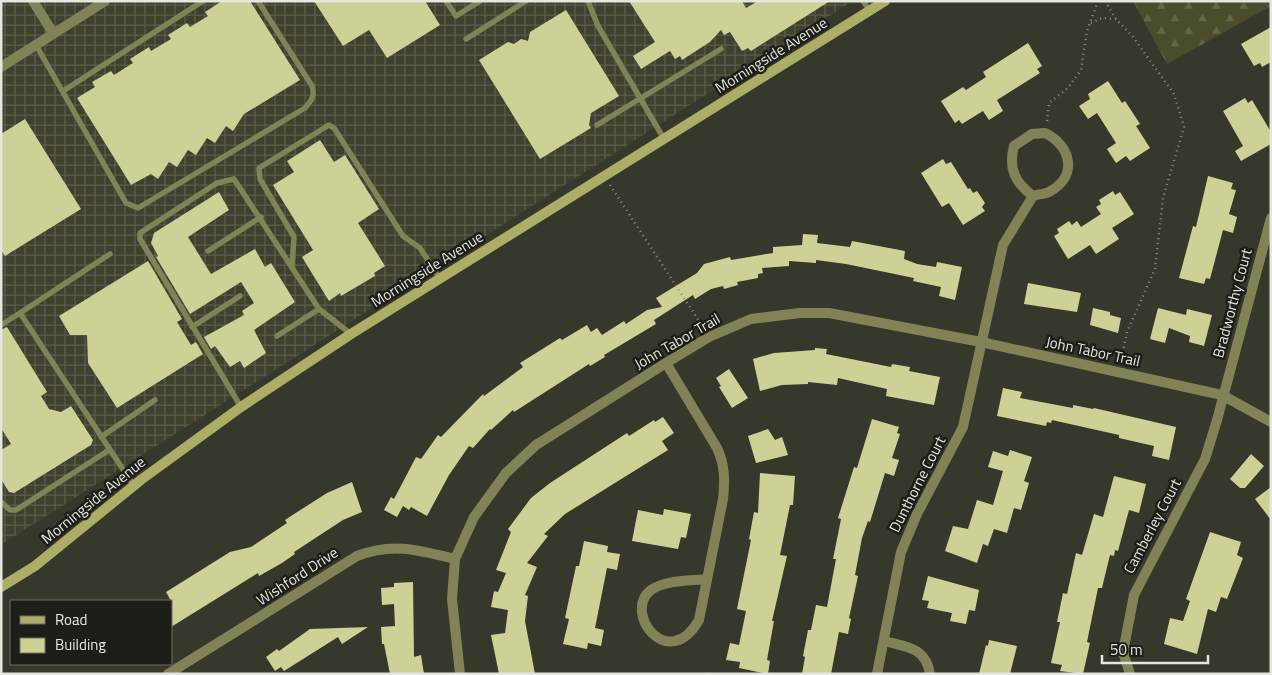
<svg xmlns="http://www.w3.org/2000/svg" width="1272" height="675" font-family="'Titillium Web',sans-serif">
<defs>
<pattern id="industrial-grid" width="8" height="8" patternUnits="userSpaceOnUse" patternTransform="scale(1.25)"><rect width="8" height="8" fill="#3f402e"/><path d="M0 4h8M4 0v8" fill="none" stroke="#5b5c4c"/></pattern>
<pattern id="forest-firs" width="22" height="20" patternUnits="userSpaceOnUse" patternTransform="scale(1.25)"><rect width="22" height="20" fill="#4a4c2b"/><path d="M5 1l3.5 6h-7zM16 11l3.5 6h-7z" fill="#646649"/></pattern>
</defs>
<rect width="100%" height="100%" fill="#37382c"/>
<path fill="url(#industrial-grid)" d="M 1,1 L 853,1 L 1,545 Z"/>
<path fill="url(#forest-firs)" d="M 1133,1 L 1271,1 L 1271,6 L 1167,64 Z"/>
<path fill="#ced195" d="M 222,1 L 250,1 L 300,80 L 244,114 L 233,131 L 226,126 L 215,143 L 207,138 L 196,155 L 188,150 L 177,167 L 169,162 L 158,179 L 151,174 L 131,185 L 77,98 L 95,87 L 92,82 L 111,71 L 114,75 L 133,63 L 130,59 L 149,47 L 151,51 L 171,39 L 168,35 L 187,23 L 190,27 L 208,16 L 205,12 Z
M 314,1 L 425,1 L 440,25 L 387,58 L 369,30 L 343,46 Z
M 629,1 L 742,1 L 746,8 L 758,1 L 830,1 L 751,51 L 748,48 L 742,51 L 730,32 L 724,35 L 721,30 L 710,42 L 682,60 L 680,56 L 675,59 L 670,51 L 641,69 L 633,56 L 655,42 Z
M 566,10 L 619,96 L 591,113 L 589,125 L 591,128 L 540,159 L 479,60 L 508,42 L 514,44 L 521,39 L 528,41 L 530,32 Z
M 1271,27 L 1271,62 L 1262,67 L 1260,63 L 1254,66 L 1241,44 Z
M 1028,43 L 1042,66 L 1037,69 L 1040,73 L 997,100 L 1003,111 L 989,120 L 983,111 L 962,124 L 959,120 L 955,123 L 941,101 L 963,87 L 966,90 L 986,77 L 983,72 Z
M 1108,81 L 1122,103 L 1125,101 L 1140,124 L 1136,126 L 1150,148 L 1130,161 L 1126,156 L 1116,163 L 1107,149 L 1116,143 L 1097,113 L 1088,119 L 1079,106 L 1090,99 L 1088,94 Z
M 1245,98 L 1248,103 L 1252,100 L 1271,132 L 1271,144 L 1241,161 L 1235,151 L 1243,146 L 1223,111 Z
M 25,119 L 81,209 L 5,256 L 1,250 L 1,134 Z
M 320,140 L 334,162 L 345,155 L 379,209 L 358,223 L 385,266 L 374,273 L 375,276 L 341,296 L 340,293 L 329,301 L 302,257 L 313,250 L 273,185 L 294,172 L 287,161 Z
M 943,159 L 946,164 L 951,162 L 968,189 L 970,188 L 973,193 L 977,191 L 985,203 L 982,207 L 985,211 L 963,225 L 949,203 L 942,207 L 921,173 Z
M 1208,176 L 1233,183 L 1231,189 L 1236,190 L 1229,214 L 1237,217 L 1233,233 L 1223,230 L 1210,279 L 1206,278 L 1204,284 L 1179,278 L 1193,226 L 1196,227 Z
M 1113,191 L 1115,195 L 1120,192 L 1134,214 L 1112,228 L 1119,239 L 1096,254 L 1090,245 L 1068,259 L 1054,236 L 1059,233 L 1057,229 L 1069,221 L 1072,225 L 1077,221 L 1081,227 L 1101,214 L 1096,207 L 1101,204 L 1099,200 Z
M 219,192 L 229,210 L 188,237 L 211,274 L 255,249 L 265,267 L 271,263 L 295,302 L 254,330 L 266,353 L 244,368 L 240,361 L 230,367 L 215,346 L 211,349 L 204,337 L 244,315 L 242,311 L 254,303 L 241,282 L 190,314 L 156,257 L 158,256 L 151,243 L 154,233 Z
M 803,234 L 818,235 L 817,243 L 850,247 L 852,241 L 905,251 L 904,259 L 917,264 L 936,267 L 937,262 L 962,267 L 955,300 L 939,296 L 941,287 L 913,281 L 914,278 L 846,264 L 816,260 L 816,263 L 789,261 L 789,266 L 762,268 L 763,273 L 758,274 L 758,278 L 737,282 L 738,285 L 724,289 L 723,286 L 711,289 L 695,299 L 693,295 L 654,320 L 656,324 L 604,355 L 605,357 L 590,366 L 589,364 L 514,412 L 513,410 L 491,430 L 490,429 L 473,448 L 469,446 L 449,475 L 427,516 L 411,507 L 409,510 L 403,506 L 397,517 L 384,510 L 391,497 L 394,499 L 416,457 L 421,459 L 438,435 L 441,437 L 483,394 L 484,396 L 523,367 L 520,363 L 560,338 L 562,340 L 587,325 L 591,332 L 597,328 L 602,335 L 624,321 L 626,324 L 647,310 L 662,307 L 656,298 L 697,273 L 704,264 L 730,257 L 731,260 L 773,253 L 773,247 L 802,245 Z
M 148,261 L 182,319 L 177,322 L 191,345 L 196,342 L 203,354 L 117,408 L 88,363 L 87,335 L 70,335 L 59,316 Z
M 1028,283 L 1081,293 L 1077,312 L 1024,304 Z
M 1093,308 L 1110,312 L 1110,315 L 1121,318 L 1118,333 L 1090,325 Z
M 1158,308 L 1186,315 L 1187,309 L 1212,315 L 1204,346 L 1189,342 L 1190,336 L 1169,328 L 1165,343 L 1150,339 Z
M 7,327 L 47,392 L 41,396 L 49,409 L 61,412 L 71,406 L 93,440 L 91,445 L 14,493 L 9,492 L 1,479 L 1,450 L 11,444 L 1,428 L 1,330 Z
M 815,348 L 827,349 L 826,354 L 891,367 L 892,364 L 910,367 L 909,371 L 940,377 L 934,405 L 886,396 L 887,389 L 838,378 L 837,385 L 808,382 L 808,384 L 782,385 L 760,391 L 753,359 L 774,353 L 815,350 Z
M 729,369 L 748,398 L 732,408 L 719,387 L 721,386 L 716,378 Z
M 1003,388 L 1022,392 L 1020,398 L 1073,408 L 1073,405 L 1093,409 L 1094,408 L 1176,427 L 1169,460 L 1152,456 L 1154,446 L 1119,438 L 1119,435 L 1052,420 L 1051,423 L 1047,422 L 1046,426 L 997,416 Z
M 663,417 L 674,433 L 662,441 L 668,450 L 565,514 L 544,534 L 548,536 L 527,563 L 537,567 L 525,595 L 528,596 L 525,621 L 535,674 L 499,674 L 491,635 L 505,633 L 508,610 L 491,607 L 494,591 L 498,592 L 506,573 L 496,570 L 511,532 L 508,529 L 531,498 L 550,483 L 627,433 L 629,436 L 654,420 L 655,422 Z
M 872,419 L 899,427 L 897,433 L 900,434 L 892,458 L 899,460 L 894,476 L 885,473 L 870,522 L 868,521 L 862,538 L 855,575 L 858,576 L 849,618 L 851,619 L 848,634 L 839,632 L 831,674 L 802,674 L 805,657 L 803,656 L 808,630 L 811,630 L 816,605 L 827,607 L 836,559 L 833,559 L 841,519 L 838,518 L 854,467 L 857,468 Z
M 768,429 L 775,440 L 782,437 L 788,455 L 756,463 L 748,436 Z
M 1010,450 L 1032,457 L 1024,481 L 1029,483 L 1021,510 L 1014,508 L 1007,533 L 994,529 L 988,546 L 983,544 L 977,563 L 945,551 L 953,526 L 968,529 L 977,500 L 993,505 L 1003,471 L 988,467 L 993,451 L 1008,456 Z
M 1251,454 L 1264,466 L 1245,488 L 1240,488 L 1230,479 Z
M 760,473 L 795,476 L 793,505 L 790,505 L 780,555 L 787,556 L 772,621 L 774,621 L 767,660 L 770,661 L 768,674 L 739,668 L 740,662 L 726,660 L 730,643 L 739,645 L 746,611 L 737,609 L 751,540 L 749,539 L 754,512 L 758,513 Z
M 1114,476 L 1146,484 L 1139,513 L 1129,510 L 1118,551 L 1115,550 L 1114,556 L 1110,555 L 1102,588 L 1098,588 L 1087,642 L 1090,643 L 1083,674 L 1060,671 L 1062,665 L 1051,663 L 1060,622 L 1057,622 L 1063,593 L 1067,594 L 1076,553 L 1082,555 L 1094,514 L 1103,517 Z
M 352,482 L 362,512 L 343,520 L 294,552 L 295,554 L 282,563 L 259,576 L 258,573 L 171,627 L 171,601 L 166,592 L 230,552 L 251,547 L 287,523 L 285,520 L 291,516 L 327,493 Z
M 1271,487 L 1271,520 L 1255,499 Z
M 664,509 L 691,514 L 686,538 L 681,537 L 678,549 L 632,541 L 638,510 L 663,515 Z
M 1210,532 L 1241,542 L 1237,555 L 1243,558 L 1227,599 L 1221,597 L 1216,612 L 1208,609 L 1197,654 L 1164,644 L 1170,618 L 1183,621 L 1190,601 L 1186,599 Z
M 584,541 L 608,546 L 607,552 L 620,554 L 617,570 L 607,568 L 595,628 L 604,630 L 601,646 L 588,643 L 587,649 L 563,644 L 569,619 L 565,618 L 576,566 L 579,566 Z
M 928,576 L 979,590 L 975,611 L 969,610 L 966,624 L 950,621 L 952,613 L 927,608 L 929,601 L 922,600 Z
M 413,582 L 414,657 L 421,655 L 424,674 L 390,674 L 384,644 L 382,644 L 381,627 L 395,626 L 394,604 L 382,605 L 381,588 L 394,587 L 394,583 Z
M 368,627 L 342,644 L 338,637 L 284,671 L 281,667 L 275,671 L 266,657 L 277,649 L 279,651 L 310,629 Z
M 989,640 L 1017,646 L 1010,674 L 979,674 L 986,645 L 988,646 Z"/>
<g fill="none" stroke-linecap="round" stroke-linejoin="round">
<path stroke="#8d8e84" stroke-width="2.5" stroke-dasharray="1 4" stroke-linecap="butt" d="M 1105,1 L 1116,19 L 1133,37 L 1174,94 L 1184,127 L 1163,198 L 1155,269 L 1127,332 L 1121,360
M 1091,23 L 1102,18 L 1116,19
M 1047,121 L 1049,103 L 1068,88 L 1081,70 L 1087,31 L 1098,1
M 610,185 L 703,327
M 707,673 L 708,674"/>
<path stroke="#818357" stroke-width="5.5" d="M 446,1 L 456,16 L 480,1
M 588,1 L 598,26 L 664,139
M 863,1 L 870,11
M 466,39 L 526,1
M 36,45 L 126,203 L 138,208 L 305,108 C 312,100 315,96 312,86 L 258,1
M 63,91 L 203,1
M 597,125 L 721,49
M 208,251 L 261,217
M 110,254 L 20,313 L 134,486
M 292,265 L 294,237 L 260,179 L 259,168 L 329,125 L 334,128 L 403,236 L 420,248 L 440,279
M 1,325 L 20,313
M 192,327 L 240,296
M 277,336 L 319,309
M 241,407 L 140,239 L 140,233 L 217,183 L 234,179 L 319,309 L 351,334
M 101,437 L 155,400
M 1,502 L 10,510 L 16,510 L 109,450"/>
<path stroke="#818357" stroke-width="10" d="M 33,1 L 53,33
M 1,67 L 105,1
M 1045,133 C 1072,146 1078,177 1049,192 C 1045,194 1038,194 1033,196 C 1015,183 1008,168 1014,146 L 1032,134 Z
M 666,363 L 717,448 C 725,465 725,480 723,499 L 699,620 C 668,674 622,612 651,590 C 664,580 690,581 707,579
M 884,641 C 906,647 926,647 930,674
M 168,674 L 357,556 C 393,542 419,550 455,559
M 877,674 L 901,552 L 917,514 L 963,427 L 1003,245 L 1033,196
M 1130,674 L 1123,652 L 1134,595 L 1205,459 L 1217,420 L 1271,218"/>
<path stroke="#818357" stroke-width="10" d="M 460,674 L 452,599 L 455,559 L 474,517 L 506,473 L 536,445 L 666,363 L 709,337 L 751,319 L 800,313 L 829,313 L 981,342 L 1222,395 L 1271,422"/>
<path stroke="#acae66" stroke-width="10" d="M 1,587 L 35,566 L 142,479 L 241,407 L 351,334 L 885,1"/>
</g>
<g text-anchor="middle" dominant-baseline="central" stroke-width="5" stroke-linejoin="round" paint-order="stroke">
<g font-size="15" fill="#e5e6de" stroke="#1e1e19">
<text transform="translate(771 55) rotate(-32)">Morningside Avenue</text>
<text transform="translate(427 269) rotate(-32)">Morningside Avenue</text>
<text transform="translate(1232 303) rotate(-75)">Bradworthy Court</text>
<text transform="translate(677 341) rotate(-30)">John Tabor Trail</text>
<text transform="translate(1093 351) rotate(12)">John Tabor Trail</text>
<text transform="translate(917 484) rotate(-63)">Dunthorne Court</text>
<text transform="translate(93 500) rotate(-39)">Morningside Avenue</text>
<text transform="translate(1152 526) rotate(-62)">Camberley Court</text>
<text transform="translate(297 576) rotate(-33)">Wishford Drive</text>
</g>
</g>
<rect width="1272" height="675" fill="none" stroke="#e5e6de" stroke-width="5"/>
<rect x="10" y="600" width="162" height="65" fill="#1e1e19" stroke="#6e6e68"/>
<rect x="20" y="616" width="25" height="8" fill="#acae66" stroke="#6e6e68"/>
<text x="55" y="625" font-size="15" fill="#e5e6de">Road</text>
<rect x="20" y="638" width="25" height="15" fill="#ced195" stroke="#6e6e68"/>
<text x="55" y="650" font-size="15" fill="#e5e6de">Building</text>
<path d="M1102 655v8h106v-8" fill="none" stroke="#e5e6de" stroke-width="2.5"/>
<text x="1110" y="655" font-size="15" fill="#e5e6de" stroke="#1e1e19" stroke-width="4" paint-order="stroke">50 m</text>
</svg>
